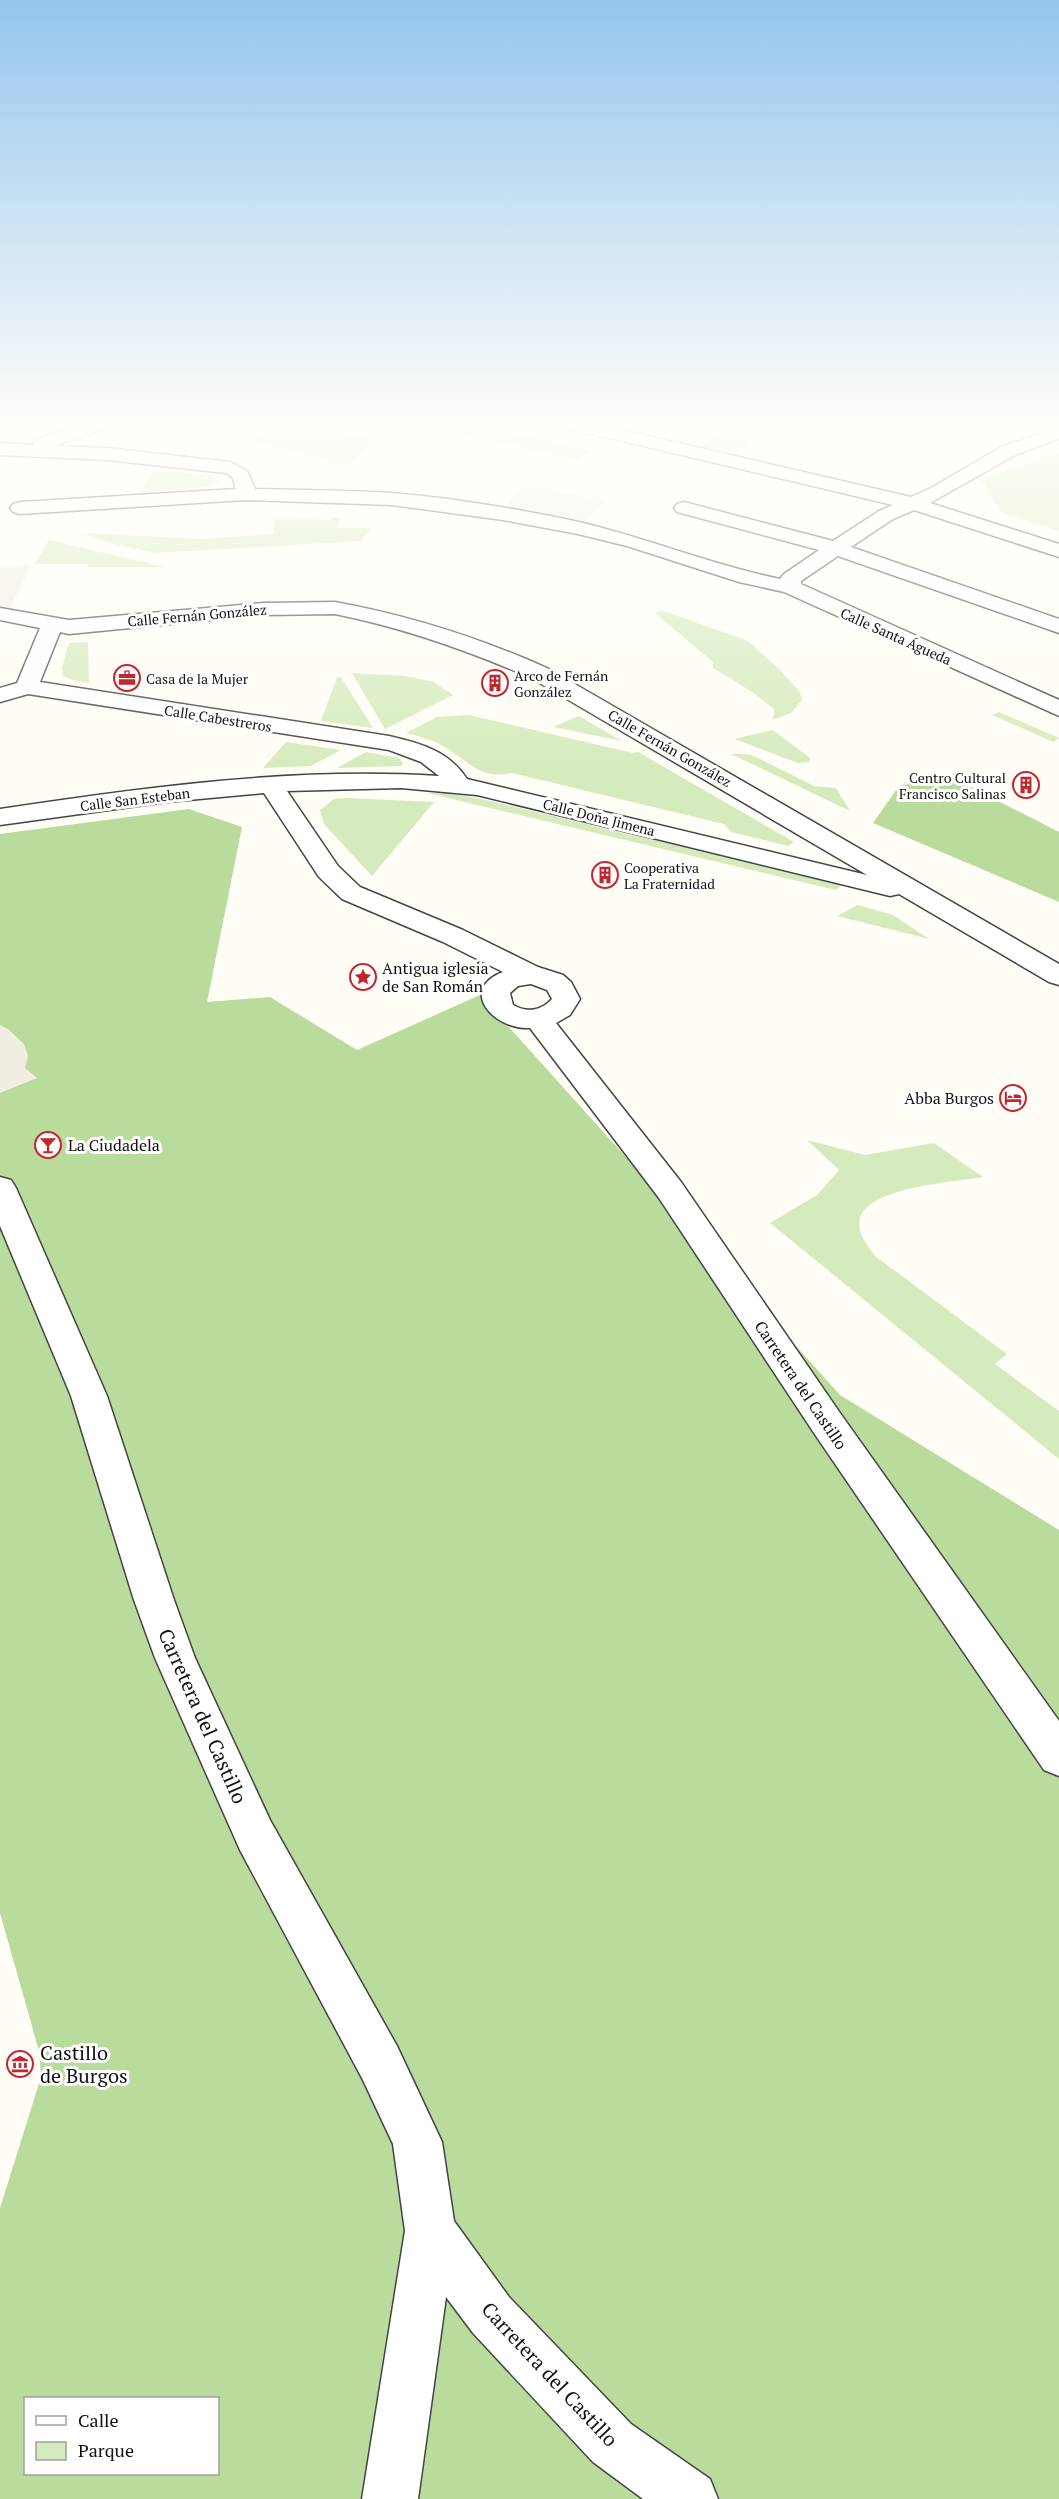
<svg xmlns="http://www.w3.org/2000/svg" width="1059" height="2499" font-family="'PT Serif',serif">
<rect width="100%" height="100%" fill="#fffdf5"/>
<path fill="#d5ebbd" d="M 282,422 L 300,422 L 379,441 L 346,464 L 252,441 Z
M 466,422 L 470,422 L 590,451 L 578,460 L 453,432 Z
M 731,422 L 766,422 L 737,453 L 702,446 Z
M 1059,453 L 1059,531 L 1001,512 L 981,479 Z
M 155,469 L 214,476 L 219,482 L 208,487 L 140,492 Z
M 333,517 L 340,517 L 337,528 L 372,528 L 361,541 L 155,553 L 109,543 L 82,533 L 203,539 L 274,534 L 274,519 L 331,520 Z
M 49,540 L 164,567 L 87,567 L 88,564 L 35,564 Z
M 661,610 L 748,641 L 778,668 L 800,692 L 802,700 L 791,713 L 773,720 L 774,709 L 752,692 L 713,668 L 713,662 L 655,613 Z
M 88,642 L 89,683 L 73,680 L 63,676 L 62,667 L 69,643 Z
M 352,673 L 406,676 L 434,682 L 453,695 L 385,729 Z
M 337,677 L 341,677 L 373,728 L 321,721 Z
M 999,712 L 1059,738 L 1053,742 L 992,715 Z
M 469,715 L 633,753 L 638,752 L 794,842 L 788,846 L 731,832 L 724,824 L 512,773 C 480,780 471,763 445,747 C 433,740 419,736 406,733 L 437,717 Z
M 579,716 L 622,741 L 553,727 Z
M 773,730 L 810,758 L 809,762 L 798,763 L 734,739 Z
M 286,742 L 341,750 L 311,766 L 263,768 Z
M 366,752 L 399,758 L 403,763 L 401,766 L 337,768 Z
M 731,754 L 747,754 L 756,757 L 814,786 L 836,788 L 850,811 Z
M 427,793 L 449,793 L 486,800 L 842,885 L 836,890 Z
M 346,798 L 434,802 L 372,876 L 324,824 L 320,810 L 334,799 Z
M 858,905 L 893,915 L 929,939 L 837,916 Z
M 807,1140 L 865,1155 L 934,1143 L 983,1177 C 954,1182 870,1187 860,1218 C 856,1232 867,1245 875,1256 L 1007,1354 L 995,1364 L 1059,1411 L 1059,1459 L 770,1223 L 817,1195 L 839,1170 Z"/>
<path fill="#b9dc9c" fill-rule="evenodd" d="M 949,776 L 1059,832 L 1059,902 L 873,823 L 899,786 Z
M 189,809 L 242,827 L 207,1002 L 270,997 L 357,1050 L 480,995 L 840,1395 L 1059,1530 L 1059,2499 L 0,2499 L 0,2208 L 41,2077 L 39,2051 L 0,1913 L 0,834 ZM 26,2398 L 218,2398 L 218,2474 L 26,2474 Z"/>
<path fill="#f1ede2" d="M 523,487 L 607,500 L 578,528 L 503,514 L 513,495 Z
M 24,564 L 32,564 L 10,609 L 0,608 L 0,567 L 22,567 Z
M 0,1025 L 8,1029 L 24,1044 L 28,1056 L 25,1068 L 37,1078 L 0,1093 Z"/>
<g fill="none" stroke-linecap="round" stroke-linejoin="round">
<defs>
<path id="minor" d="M 88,422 L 116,422 L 113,426 L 53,446 L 107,448 L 230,462 L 247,471 L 255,489 C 300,490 346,490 391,493 C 452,498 519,509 579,522 C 647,538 712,565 780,579 L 784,574 L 819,550 L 677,512 L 674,508 L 677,504 L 684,502 L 833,541 L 879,511 L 893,505 L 563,427 L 557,426 L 554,422 L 588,422 L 911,497 L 931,488 L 1003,446 L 1059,428 L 1059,439 L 1017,454 L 930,503 L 1059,544 L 1059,557 L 914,510 L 893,519 L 851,547 L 1059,619 L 1059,633 L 838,556 L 801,581 L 801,584 L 1059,700 L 1059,716 L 784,592 L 739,582 L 627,546 L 578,534 L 503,520 L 392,505 L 246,500 L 20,514 L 13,512 L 10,508 L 13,504 L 20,502 L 236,489 L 233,478 L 226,473 L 107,460 L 0,455 L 0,443 L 35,445 L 34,443 L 36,439 Z
M 335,602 C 411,616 477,637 547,668 L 1059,964 L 1059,985 L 1049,982 L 899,894 L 890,896 L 477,795 L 401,788 L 287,791 L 338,866 L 360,887 L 463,930 L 538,967 L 563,975 L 571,982 L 580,999 L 570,1015 L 556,1023 L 681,1182 L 840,1413 L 1059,1721 L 1059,1776 L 1044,1770 L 814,1433 L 659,1198 L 530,1028 C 493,1030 458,989 503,972 L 443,942 L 342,899 L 319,877 L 264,793 L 167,802 L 0,825 L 0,809 C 145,787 293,767 439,776 L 421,762 L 389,750 L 28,694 L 0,702 L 0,688 L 17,683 L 40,628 L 0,620 L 0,608 L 69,620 L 264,603 ZM 335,614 C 404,628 467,650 531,678 L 867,875 L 467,779 C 449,751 420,743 389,736 L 40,682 L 60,632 L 69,634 L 264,615 ZM 531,984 L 547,990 L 552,999 C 541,1011 527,1013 513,1005 L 510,993 L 518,986 Z
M 0,1177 L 11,1180 L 16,1188 L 107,1396 L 174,1600 L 195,1658 L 270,1820 L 397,2046 L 434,2125 L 442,2142 L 454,2221 L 509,2297 L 631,2424 L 710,2479 L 718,2499 L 643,2499 L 593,2462 L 473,2333 L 446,2297 L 418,2499 L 362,2499 L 405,2231 L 393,2144 L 363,2080 L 240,1850 L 155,1658 L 134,1600 L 71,1396 L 0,1226 Z"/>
</defs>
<use href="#minor" stroke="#444" stroke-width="3"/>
<use href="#minor" fill="#fff" fill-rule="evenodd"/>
</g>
<linearGradient id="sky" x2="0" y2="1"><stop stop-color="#95c6ee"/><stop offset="0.55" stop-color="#fffefa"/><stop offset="1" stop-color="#fffefa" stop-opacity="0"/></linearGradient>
<rect width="1059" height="772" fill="url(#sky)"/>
<defs>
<symbol id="office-ring" viewBox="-11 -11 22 22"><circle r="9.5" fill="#fff" stroke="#c4262e" stroke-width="1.5"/><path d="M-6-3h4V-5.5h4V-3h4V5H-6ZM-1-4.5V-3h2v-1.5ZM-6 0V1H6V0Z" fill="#c4262e"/></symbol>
<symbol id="building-ring" viewBox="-11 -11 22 22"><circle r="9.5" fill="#fff" stroke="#c4262e" stroke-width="1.5"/><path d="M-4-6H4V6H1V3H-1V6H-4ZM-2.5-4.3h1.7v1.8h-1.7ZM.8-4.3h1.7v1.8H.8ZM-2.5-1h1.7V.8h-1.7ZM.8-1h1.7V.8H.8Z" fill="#c4262e"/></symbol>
<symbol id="sight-ring" viewBox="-11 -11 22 22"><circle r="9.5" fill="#fff" stroke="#c4262e" stroke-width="1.5"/><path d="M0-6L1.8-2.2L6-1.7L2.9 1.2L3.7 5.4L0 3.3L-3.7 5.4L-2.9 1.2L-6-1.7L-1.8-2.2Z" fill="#c4262e"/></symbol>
<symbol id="hotel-ring" viewBox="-11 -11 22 22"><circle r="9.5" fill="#fff" stroke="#c4262e" stroke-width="1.5"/><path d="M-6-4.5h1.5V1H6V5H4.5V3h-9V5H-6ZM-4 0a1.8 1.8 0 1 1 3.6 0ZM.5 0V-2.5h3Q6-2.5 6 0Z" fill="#c4262e"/></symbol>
<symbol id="bar-ring" viewBox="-11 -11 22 22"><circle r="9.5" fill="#fff" stroke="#c4262e" stroke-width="1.5"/><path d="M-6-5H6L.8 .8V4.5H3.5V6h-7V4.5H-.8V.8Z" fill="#c4262e"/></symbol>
<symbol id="museum-ring" viewBox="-11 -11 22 22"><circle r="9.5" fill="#fff" stroke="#c4262e" stroke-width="1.5"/><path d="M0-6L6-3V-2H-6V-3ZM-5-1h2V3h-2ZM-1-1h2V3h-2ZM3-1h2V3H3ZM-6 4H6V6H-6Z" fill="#c4262e"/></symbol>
</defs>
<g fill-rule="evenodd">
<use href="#office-ring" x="112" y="663" width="30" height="30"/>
<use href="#building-ring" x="480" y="668" width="30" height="30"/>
<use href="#building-ring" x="1011" y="770" width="30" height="30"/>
<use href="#building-ring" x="590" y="860" width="30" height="30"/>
<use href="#sight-ring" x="348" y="962" width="30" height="30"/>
<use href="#hotel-ring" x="998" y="1083" width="30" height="30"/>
<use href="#bar-ring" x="33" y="1130" width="30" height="30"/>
<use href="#museum-ring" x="5" y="2049" width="30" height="30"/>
</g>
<g text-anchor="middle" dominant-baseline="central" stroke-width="6" stroke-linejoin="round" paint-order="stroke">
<g font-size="14" fill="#111" stroke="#fff">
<text transform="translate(197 615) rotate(-5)">Calle Fernán González</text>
<text transform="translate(896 636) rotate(24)">Calle Santa Águeda</text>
<text transform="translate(218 718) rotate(9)">Calle Cabestreros</text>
<text transform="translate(670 748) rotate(30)">Calle Fernán González</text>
<text transform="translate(135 799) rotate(-7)">Calle San Esteban</text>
<text transform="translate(599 817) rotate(14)">Calle Doña Jimena</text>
</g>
<g font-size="14" fill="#111" stroke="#fff" text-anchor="start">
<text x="514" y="675">Arco de Fernán<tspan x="514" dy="16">González</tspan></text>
<text x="146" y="678">Casa de la Mujer</text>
<text x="1006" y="777" text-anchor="end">Centro Cultural<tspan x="1006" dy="16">Francisco Salinas</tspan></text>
<text x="624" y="867">Cooperativa<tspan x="624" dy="16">La Fraternidad</tspan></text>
</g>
<g font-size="16" fill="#111" stroke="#fff" text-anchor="start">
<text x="382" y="968">Antigua iglesia<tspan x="382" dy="18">de San Román</tspan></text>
<text x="994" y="1098" text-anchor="end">Abba Burgos</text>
<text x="68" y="1145">La Ciudadela</text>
</g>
<g font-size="16" fill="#111" stroke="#fff">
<text transform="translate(801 1385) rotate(56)">Carretera del Castillo</text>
</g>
<g font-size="20" fill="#111" stroke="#fff">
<text transform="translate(203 1716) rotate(66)">Carretera del Castillo</text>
<text transform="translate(550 2374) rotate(47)">Carretera del Castillo</text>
</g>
<g font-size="20" fill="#111" stroke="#fff" text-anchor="start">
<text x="40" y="2052">Castillo<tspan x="40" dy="23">de Burgos</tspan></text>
</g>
</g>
<rect x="24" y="2397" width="195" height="78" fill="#ffffff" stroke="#a0a0a0" stroke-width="1.5"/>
<rect x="36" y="2416" width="30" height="9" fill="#ffffff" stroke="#a0a0a0" stroke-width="1.5"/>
<text x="78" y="2427" font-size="18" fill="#111111">Calle</text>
<rect x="36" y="2442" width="30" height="18" fill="#d5ebbd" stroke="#a0a0a0" stroke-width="1.5"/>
<text x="78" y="2457" font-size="18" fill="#111111">Parque</text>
</svg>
